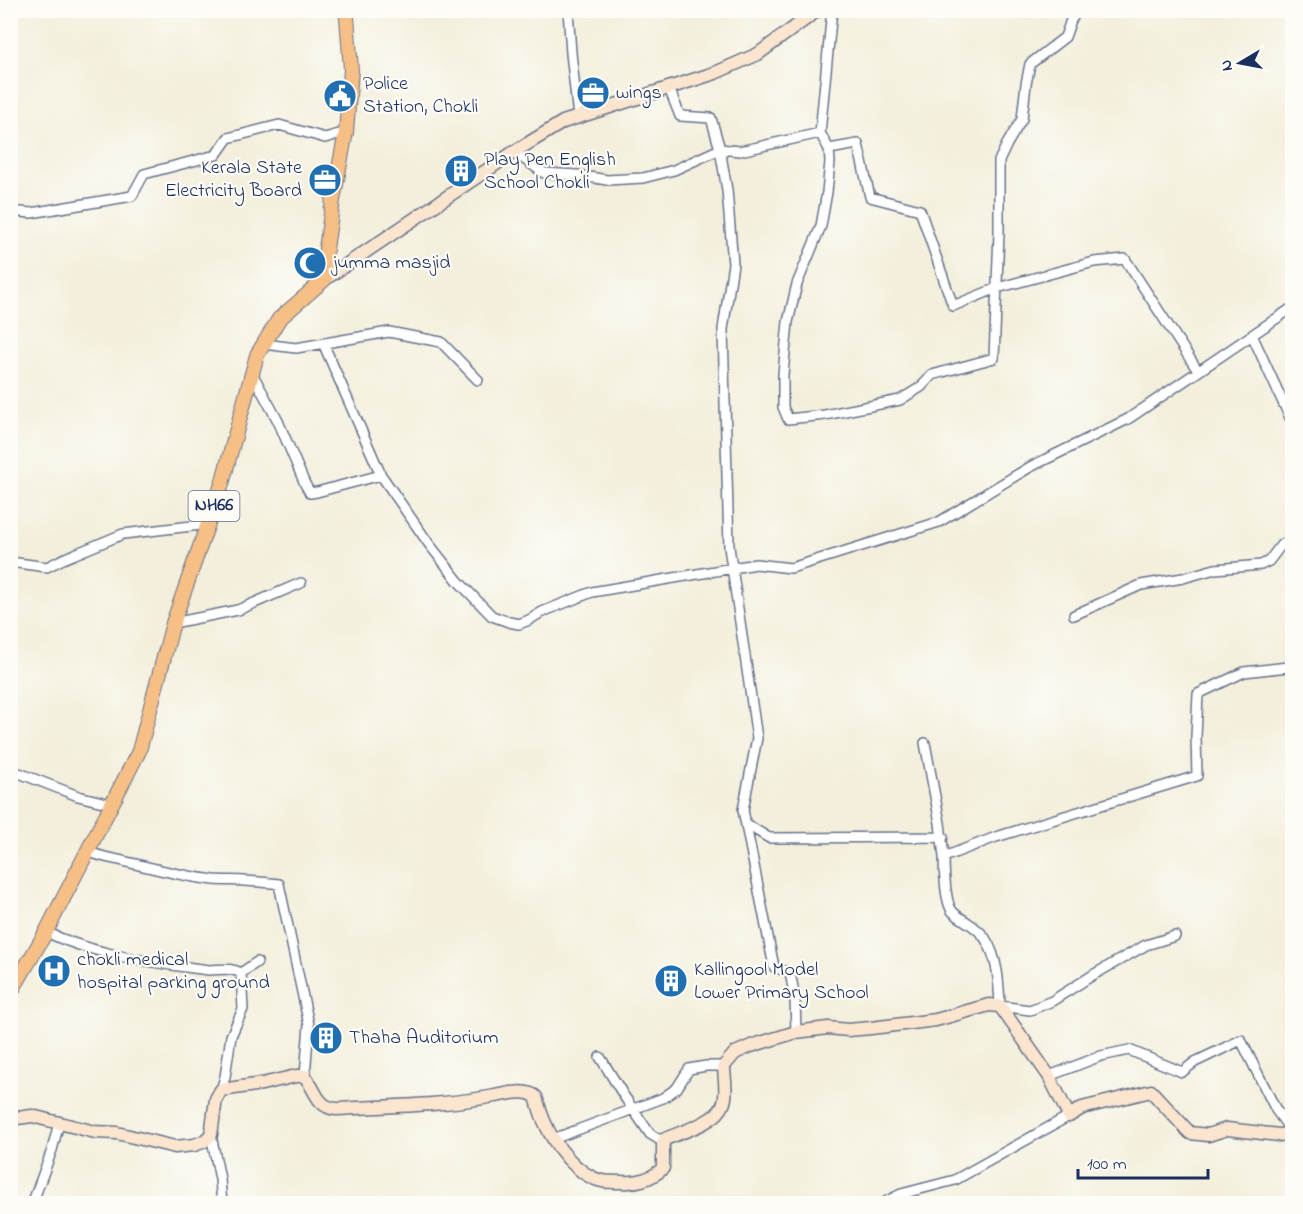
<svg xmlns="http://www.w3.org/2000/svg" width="1303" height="1214" font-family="'Indie Flower',sans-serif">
<rect width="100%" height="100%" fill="#fdfcf7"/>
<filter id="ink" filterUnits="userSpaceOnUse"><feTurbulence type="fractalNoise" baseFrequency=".0167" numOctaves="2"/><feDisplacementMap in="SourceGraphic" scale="12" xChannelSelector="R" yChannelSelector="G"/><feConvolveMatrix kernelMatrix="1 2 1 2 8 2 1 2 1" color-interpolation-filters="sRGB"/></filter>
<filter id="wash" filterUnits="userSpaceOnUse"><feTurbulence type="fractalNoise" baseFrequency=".008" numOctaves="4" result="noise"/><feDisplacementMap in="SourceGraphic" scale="24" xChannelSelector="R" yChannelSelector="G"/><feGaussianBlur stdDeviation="1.35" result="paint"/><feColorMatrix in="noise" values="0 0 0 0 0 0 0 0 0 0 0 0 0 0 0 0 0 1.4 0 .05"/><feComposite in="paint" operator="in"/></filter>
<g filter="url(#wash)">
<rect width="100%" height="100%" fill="#f3efdc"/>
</g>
<g filter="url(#ink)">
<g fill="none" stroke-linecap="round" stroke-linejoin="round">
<defs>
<path id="street" d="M 568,10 L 571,53 L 578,117
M 832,10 L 820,133 L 829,149 L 830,162 L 827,192 L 821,226 L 797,284 L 788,322 L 783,374 L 783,407 L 788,419 L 825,415 L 900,400 L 921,387 L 932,375 L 994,358 L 999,233 L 999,161 L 1007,144 L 1022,119 L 1026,84 L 1030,64 L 1065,37 L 1071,20 L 1078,10
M 669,88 L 680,116 L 711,118 L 720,149 L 727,190 L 733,264 L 723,329 L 729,547 L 757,738 L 743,810 L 774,967 L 790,973 L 795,997 L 796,1032
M 829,149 L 858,144 L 870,197 L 920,210 L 953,306 L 997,288 L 1094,262 L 1125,259 L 1198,371
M 514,152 L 544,173 L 577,175 L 607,180 L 643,178 L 674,170 L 720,149 L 740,151 L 820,133
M 10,211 L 31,213 L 132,196 L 144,174 L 216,155 L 228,138 L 279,125 L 325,138 L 346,132
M 1252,335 L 1292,422
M 323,343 L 381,475 L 429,544 L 459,582 L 492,616 L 509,622 L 519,624 L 529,620 L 542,612 L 592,592 L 756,564 L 791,568 L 939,522 L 1030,467 L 1128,419 L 1292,308
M 264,344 L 296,348 L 389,332 L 441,342 L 478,380
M 252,373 L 278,421 L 305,484 L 310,493 L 317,492 L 381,475
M 10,562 L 47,567 L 63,559 L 123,534 L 209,524
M 1074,615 L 1141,585 L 1183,578 L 1215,569 L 1261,565 L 1269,561 L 1281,545 L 1292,540
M 173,623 L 238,610 L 301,583
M 925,743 L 940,823 L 944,857
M 10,774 L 19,773 L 78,796 L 111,804
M 746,824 L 769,838 L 943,837
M 87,851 C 103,858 112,858 127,862 C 155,869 186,877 214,880 C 236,881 257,881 279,884 L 309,1025 L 305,1076
M 46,932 C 88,952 140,961 186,967 C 194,968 202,969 209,970 C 221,970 231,967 241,973 L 243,1009 L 231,1036 L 225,1077 L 221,1090
M 1175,936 L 1146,945 L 1093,975 L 1052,1001 L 1030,1010 L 1000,1006 C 999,983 998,958 985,938 C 976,925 964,922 953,912 C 945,904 944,869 944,857 L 996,837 L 1197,776 L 1196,737 L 1198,694 L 1244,672 L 1288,667 L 1292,665
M 241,973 L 257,962
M 600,1057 L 624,1096 L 650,1134 L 658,1139 L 665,1139
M 1049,1076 L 1101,1056 L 1129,1050 L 1182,1072 L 1195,1062 L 1241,1040 L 1276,1110 L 1292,1132
M 211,1135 L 220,1179 L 222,1204
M 553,1139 L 663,1098 L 677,1088 L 689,1069 L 706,1066 L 724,1066
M 32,1204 L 52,1150 L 59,1123
M 887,1204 L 887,1201 L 901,1194 L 955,1180 L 1069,1116"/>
<path id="secondary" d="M 325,279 L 514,152 L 563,122 L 715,73 L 758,54 L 818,10
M 10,1119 L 32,1116 L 95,1132 L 117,1133 L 175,1147 L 194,1145 L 203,1142 L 211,1135 L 216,1099 L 221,1090 L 262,1084 L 296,1076 L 305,1076 C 316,1091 317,1107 336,1109 C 389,1106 443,1106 495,1096 C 508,1094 526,1088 536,1097 C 539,1106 541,1115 545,1123 C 554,1145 578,1176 602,1181 C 608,1182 615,1182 621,1182 C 636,1183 652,1179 663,1168 L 663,1143 L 665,1139 C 681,1132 717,1122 723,1105 C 728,1094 724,1078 724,1066 L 735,1053 L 751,1046 L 796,1032 L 828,1028 L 848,1030 L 871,1028 L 936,1020 L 989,1005 L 1000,1006 L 1049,1076 L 1069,1116 L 1082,1108 L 1151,1091 L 1190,1133 L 1208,1135 L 1227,1129 L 1279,1135 L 1289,1134 L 1292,1132"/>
<path id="primary" d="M 10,994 L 46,932 L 139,751 L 173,623 L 222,484 L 257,355 L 279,319 L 325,279 L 326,249 L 333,200 L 346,132 L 351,70 L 347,17 L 345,10"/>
</defs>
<use href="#street" stroke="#67728a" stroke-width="12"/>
<use href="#secondary" stroke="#67728a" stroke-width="15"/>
<use href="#primary" stroke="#67728a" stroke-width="16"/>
<use href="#street" stroke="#fff" stroke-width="9"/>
<use href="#secondary" stroke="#fbe5cf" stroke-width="12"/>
<use href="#primary" stroke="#f5bf86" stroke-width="14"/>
</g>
</g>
<defs>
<symbol id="office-disc" viewBox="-11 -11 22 22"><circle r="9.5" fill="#1f6fb2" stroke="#fdfcf7"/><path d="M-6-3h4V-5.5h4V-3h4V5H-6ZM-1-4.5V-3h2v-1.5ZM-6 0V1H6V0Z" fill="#fff"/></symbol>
<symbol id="civic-disc" viewBox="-11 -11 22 22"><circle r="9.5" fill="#1f6fb2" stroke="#fdfcf7"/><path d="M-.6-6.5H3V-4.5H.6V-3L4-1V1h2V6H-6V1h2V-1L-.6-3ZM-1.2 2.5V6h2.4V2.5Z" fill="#fff"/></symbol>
<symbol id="building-disc" viewBox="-11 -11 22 22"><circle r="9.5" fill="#1f6fb2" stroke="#fdfcf7"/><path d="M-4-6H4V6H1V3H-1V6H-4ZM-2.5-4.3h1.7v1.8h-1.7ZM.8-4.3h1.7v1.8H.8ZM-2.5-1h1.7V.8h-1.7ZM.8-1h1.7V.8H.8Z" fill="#fff"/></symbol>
<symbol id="mosque-disc" viewBox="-11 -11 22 22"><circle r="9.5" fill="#1f6fb2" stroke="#fdfcf7"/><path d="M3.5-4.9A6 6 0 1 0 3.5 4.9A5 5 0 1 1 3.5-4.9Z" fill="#fff"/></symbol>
<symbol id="hospital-disc" viewBox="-11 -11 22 22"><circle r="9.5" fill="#1f6fb2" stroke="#fdfcf7"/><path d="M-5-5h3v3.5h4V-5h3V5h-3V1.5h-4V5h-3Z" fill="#fff"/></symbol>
</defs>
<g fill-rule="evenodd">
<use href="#office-disc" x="574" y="74" width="38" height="38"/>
<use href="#civic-disc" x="321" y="77" width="38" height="38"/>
<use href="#building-disc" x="442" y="152" width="38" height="38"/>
<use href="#office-disc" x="306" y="161" width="38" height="38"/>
<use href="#mosque-disc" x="291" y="244" width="38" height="38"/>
<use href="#hospital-disc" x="35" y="952" width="38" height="38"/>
<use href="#building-disc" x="652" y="962" width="38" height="38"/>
<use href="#building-disc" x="307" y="1019" width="38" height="38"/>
</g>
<g text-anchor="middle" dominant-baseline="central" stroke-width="4.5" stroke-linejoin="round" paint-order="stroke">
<rect fill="#fdfcf7" stroke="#5f6c8c" stroke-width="1.5" x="188.5" y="491" width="51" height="30" rx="4.5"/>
<g font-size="18" font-weight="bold" fill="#1b2f5e">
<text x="214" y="506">NH66</text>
</g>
<g font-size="20" fill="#1b2f5e" stroke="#fdfcf7" text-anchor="start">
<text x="363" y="84">Police<tspan x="363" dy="23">Station, Chokli</tspan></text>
<text x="616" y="93">wings</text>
<text x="484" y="160">Play Pen English<tspan x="484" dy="23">School Chokli</tspan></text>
<text x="302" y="168" text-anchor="end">Kerala State<tspan x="302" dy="23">Electricity Board</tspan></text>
<text x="333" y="263">jumma masjid</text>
<text x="77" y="960">chokli medical<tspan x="77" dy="23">hospital parking ground</tspan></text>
<text x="694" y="970">Kallingool Model<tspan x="694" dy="23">Lower Primary School</tspan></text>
<text x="349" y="1038">Thaha Auditorium</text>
</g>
</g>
<rect width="1303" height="1214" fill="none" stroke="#fdfcf7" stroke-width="36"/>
<g transform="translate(1240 63) rotate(260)" stroke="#fdfcf7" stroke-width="4.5" paint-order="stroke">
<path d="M0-4.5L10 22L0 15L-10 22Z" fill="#1b2f5e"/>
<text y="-9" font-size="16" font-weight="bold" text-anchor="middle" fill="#1b2f5e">N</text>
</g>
<path d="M1078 1169v9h130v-9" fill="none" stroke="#1b2f5e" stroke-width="3"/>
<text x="1087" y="1169" font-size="18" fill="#1b2f5e" stroke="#fdfcf7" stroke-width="4.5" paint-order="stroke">100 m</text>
</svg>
